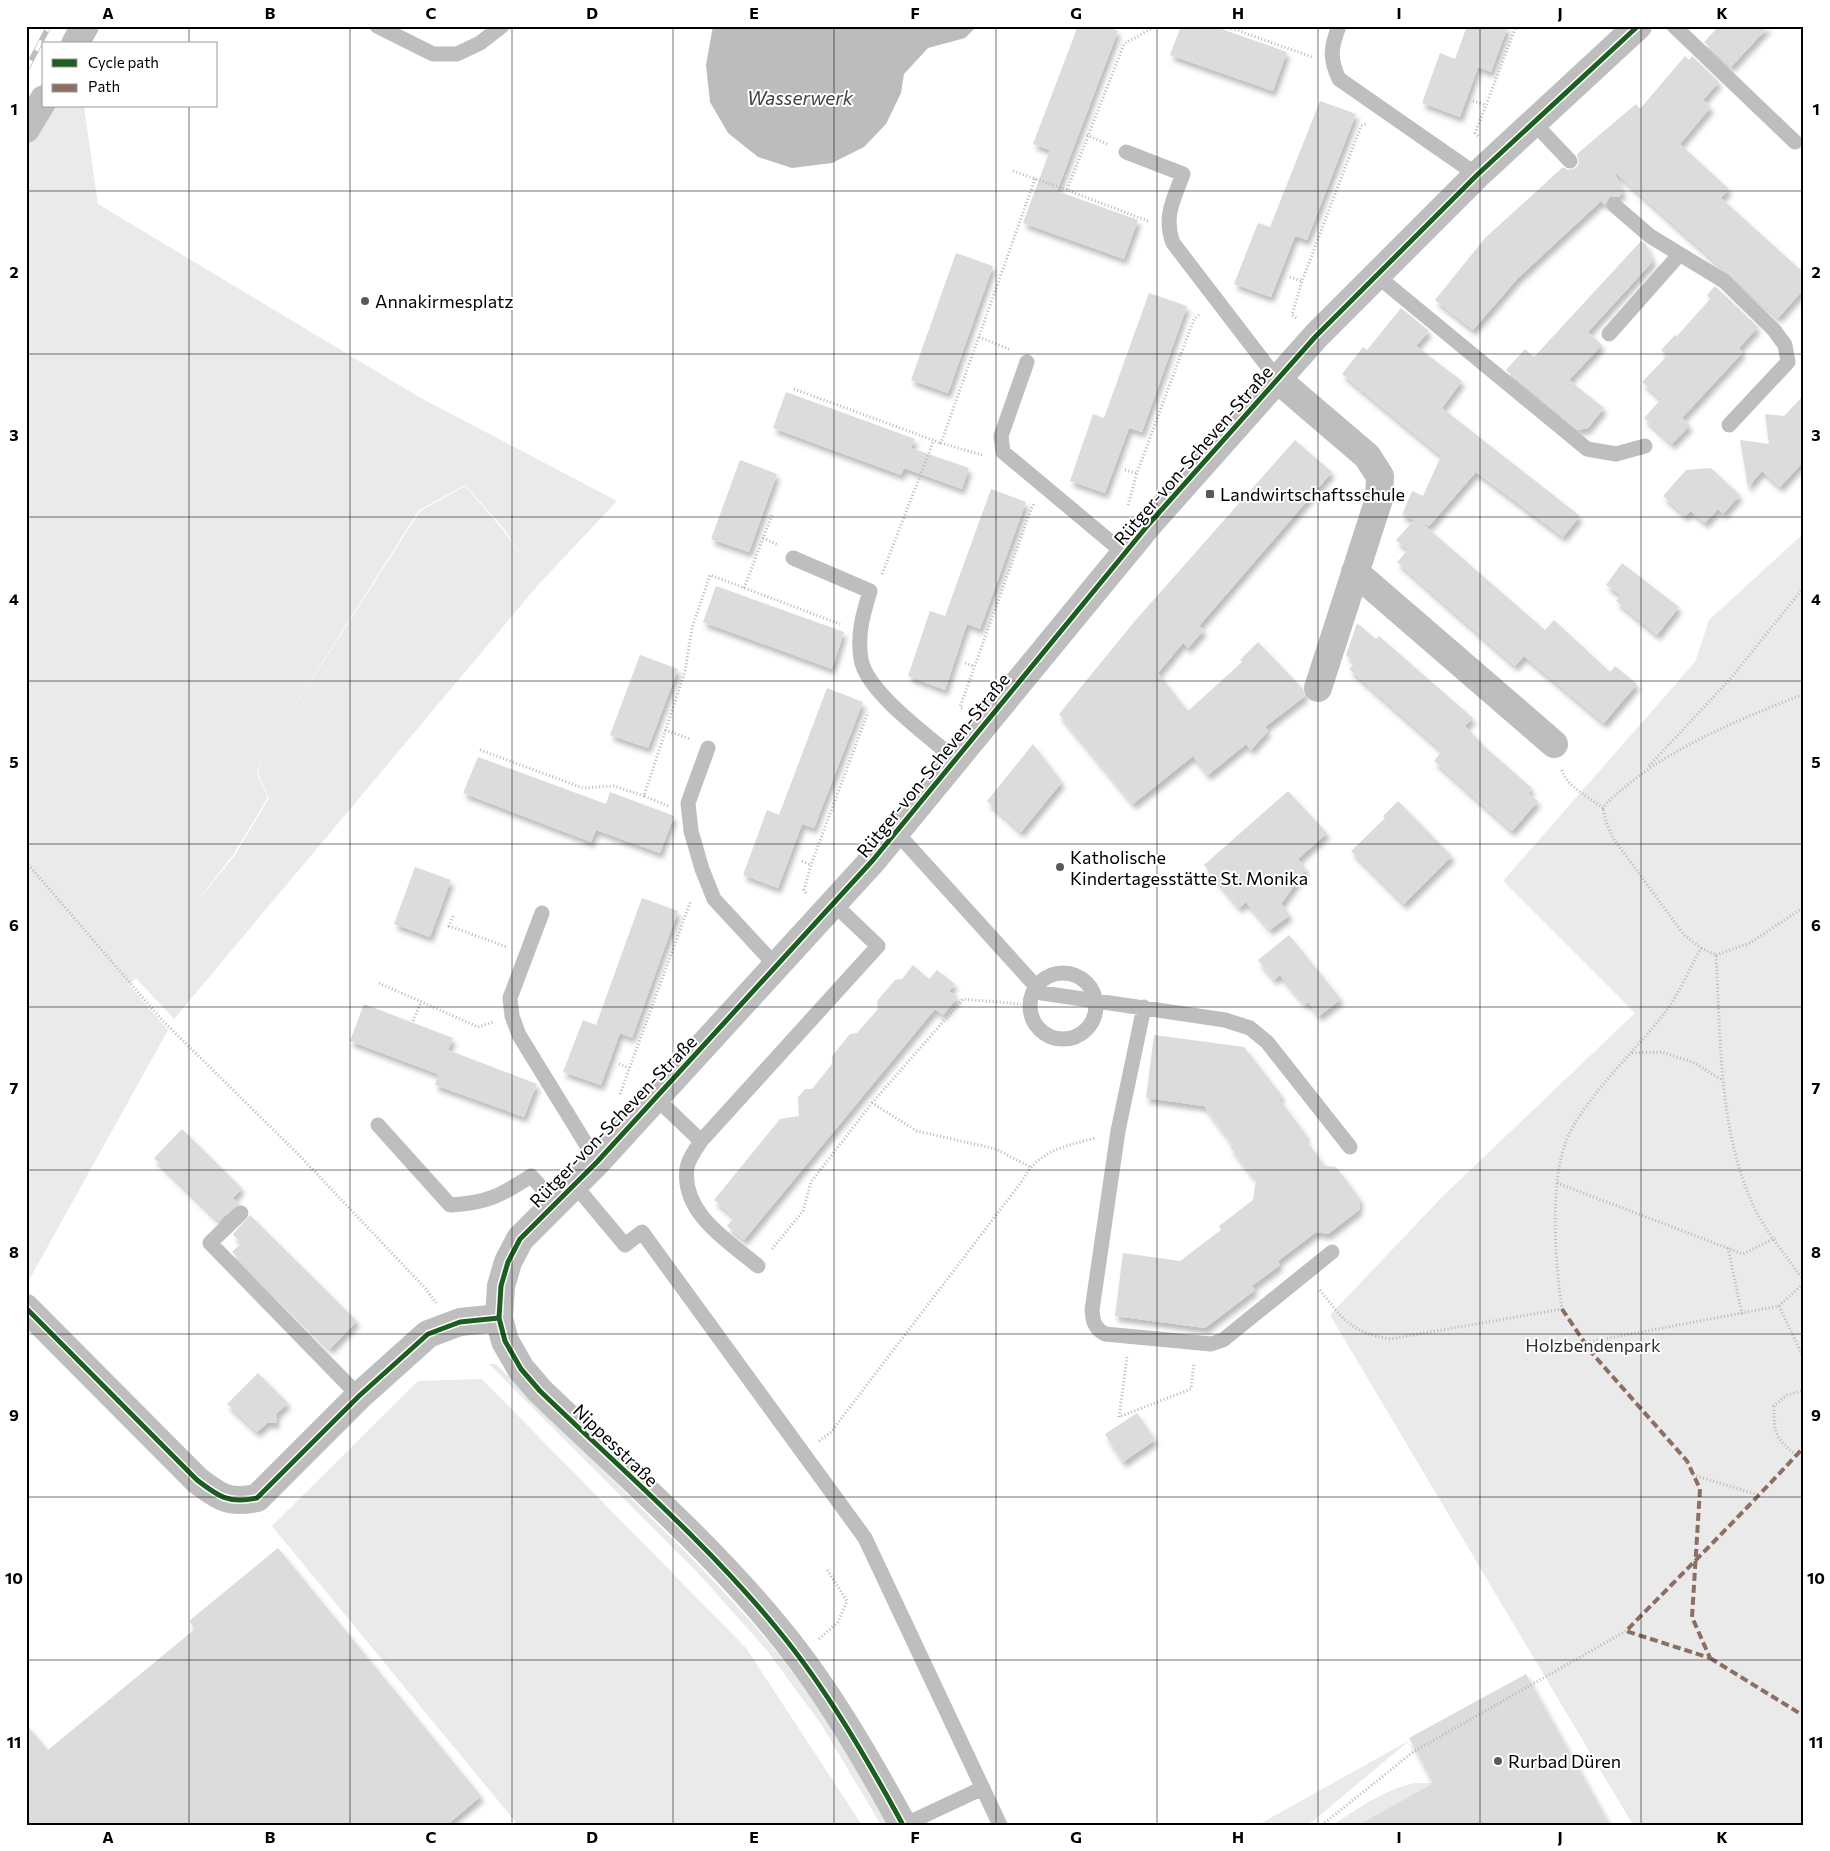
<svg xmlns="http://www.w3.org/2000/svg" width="1830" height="1851" font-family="Commissioner,sans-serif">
<defs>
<filter id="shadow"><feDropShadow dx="3" dy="5.5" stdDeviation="2.5" flood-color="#0004"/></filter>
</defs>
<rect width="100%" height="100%" fill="#fff"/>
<path fill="#eaeaea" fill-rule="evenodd" d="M 44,106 L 84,106 L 98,204 L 419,397 L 617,501 L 538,585 L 174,1019 L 136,978 L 129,985 L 168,1030 L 29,1280 L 26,1278 L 26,142 ZM 465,485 L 505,530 L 521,557 L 504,531 L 465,486 L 420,511 L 263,756 L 258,773 L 269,798 L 235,855 L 187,914 L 233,855 L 268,797 L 257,773 L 263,756 L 419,510 Z
M 1804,533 L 1804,1825 L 1633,1825 L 1330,1315 L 1444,1195 L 1635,1013 L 1503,881 L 1695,662 L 1709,620 Z
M 489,1364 L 496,1364 C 544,1412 593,1460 641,1508 C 695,1561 748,1614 794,1674 C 830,1721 859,1773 888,1825 L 881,1825 L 821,1724 L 765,1648 L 697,1572 Z
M 482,1379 L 746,1648 L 862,1825 L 518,1825 L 272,1526 L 418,1381 Z
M 1410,1740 L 1313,1821 L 1305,1825 L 1258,1825 Z
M 1415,1783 L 1433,1783 L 1358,1825 L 1333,1825 C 1360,1807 1383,1790 1415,1783 Z"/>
<path fill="#bcbcbc" d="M 713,26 L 977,26 L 965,38 L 928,48 L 904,74 L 901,93 L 886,124 L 864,147 L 832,163 L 792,168 L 758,157 L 728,133 L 710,102 L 706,65 Z"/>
<path fill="#dcdcdc" filter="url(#shadow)" d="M 1078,26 L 1106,26 L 1118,31 L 1057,191 L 1138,220 L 1124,259 L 1023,223 L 1050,150 L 1033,144 Z
M 1181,26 L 1213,26 L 1287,52 L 1273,91 L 1170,55 Z
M 1467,26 L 1508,26 L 1491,72 L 1478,67 L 1460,117 L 1422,103 L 1440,53 L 1455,59 Z
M 1719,26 L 1769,26 L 1731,67 L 1704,42 Z
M 1685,56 L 1689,60 L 1692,56 L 1719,82 L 1703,100 L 1711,107 L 1680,144 L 1729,189 L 1721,198 L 1804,273 L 1804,289 L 1778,318 L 1614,171 L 1623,192 L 1619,197 L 1610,196 L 1605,205 L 1601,201 L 1517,279 L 1473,330 L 1435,300 L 1485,238 L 1563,167 L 1568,170 L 1576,168 L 1579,163 L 1577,154 L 1636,104 L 1640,109 Z
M 1320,101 L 1356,114 L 1307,240 L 1295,236 L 1271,297 L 1234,284 L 1258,223 L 1270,227 Z
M 1641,241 L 1646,244 L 1653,261 L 1588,332 L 1602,345 L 1569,380 L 1604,408 L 1588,428 L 1578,430 L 1506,370 L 1525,349 L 1534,357 Z
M 956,253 L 993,266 L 948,393 L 911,380 Z
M 1715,286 L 1758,327 L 1739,348 L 1743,352 L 1682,418 L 1690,425 L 1672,444 L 1644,418 L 1661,399 L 1642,382 L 1667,356 L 1661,350 L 1675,335 L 1677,336 L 1710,299 L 1707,295 Z
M 1149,293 L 1187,306 L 1142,432 L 1129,428 L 1105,493 L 1070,481 L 1093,414 L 1104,418 Z
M 1401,308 L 1429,331 L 1416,346 L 1462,381 L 1442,408 L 1580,516 L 1563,537 L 1476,472 L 1429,526 L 1422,523 L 1545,630 L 1554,620 L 1610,672 L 1615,666 L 1637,684 L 1604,723 L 1524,656 L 1515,666 L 1397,562 L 1408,550 L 1396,540 L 1414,520 L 1402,515 L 1412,491 L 1423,496 L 1441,456 L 1342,374 L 1363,347 L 1367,350 Z
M 786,392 L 915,439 L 911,448 L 969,468 L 962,489 L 904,468 L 901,475 L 773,428 Z
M 1804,395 L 1804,461 L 1780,487 L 1762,471 L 1748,487 L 1740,440 L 1769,444 L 1765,414 L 1784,416 Z
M 1295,440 L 1332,472 L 1199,626 L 1204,630 L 1188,648 L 1183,643 L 1158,673 L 1188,711 L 1242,662 L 1240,660 L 1258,642 L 1303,689 L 1305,696 L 1265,727 L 1268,731 L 1251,750 L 1246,744 L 1208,775 L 1193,756 L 1133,804 L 1059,714 L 1134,622 Z
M 740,460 L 777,474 L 749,552 L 711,539 Z
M 1711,468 L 1740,495 L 1723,514 L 1718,509 L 1705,523 L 1691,511 L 1685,516 L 1663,496 L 1686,470 Z
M 991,489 L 1026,502 L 980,629 L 967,624 L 945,690 L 908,676 L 930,611 L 945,616 Z
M 1622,563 L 1679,607 L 1657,635 L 1616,601 L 1621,595 L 1606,585 Z
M 716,586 L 844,632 L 832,669 L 703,622 Z
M 1357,623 L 1376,639 L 1379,636 L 1473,718 L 1465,726 L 1485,747 L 1532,788 L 1528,793 L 1538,801 L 1512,831 L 1434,761 L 1442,751 L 1349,669 L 1355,663 L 1346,655 Z
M 640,655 L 678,669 L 648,748 L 610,735 Z
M 827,688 L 863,702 L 814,828 L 802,824 L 778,888 L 743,875 L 767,810 L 779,815 Z
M 1033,744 L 1062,782 L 1021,832 L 987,801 Z
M 478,757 L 606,804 L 610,792 L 674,816 L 660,853 L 596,830 L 591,842 L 463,793 Z
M 1288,791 L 1327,833 L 1298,859 L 1306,869 L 1281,904 L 1290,915 L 1270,930 L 1246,902 L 1239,908 L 1204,865 Z
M 1398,801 L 1452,856 L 1404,904 L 1351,851 L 1385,818 L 1383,816 Z
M 415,867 L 451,880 L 430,937 L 394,924 Z
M 642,898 L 678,911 L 632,1038 L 620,1033 L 601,1085 L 563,1072 L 583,1020 L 596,1025 Z
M 1289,935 L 1341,999 L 1319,1016 L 1308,1002 L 1305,1005 L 1280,975 L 1274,980 L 1258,960 Z
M 913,965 L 929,979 L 937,970 L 955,984 L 949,991 L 958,997 L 943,1015 L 935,1009 L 744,1240 L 727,1226 L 734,1217 L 714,1200 L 780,1119 L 799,1116 L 798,1097 L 805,1089 L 812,1089 L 832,1064 L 832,1056 L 850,1034 L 857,1033 L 878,1009 L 877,1001 L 895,980 L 902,979 Z
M 364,1004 L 453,1038 L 448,1050 L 537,1084 L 524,1117 L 435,1085 L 438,1074 L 350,1041 Z
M 1154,1035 L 1244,1047 L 1282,1096 L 1279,1099 L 1307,1136 L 1304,1138 L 1325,1166 L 1336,1167 L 1360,1199 L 1359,1210 L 1328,1234 L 1316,1232 L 1278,1261 L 1280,1265 L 1252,1286 L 1255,1290 L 1205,1328 L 1115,1316 L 1123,1253 L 1180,1261 L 1221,1230 L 1219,1226 L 1253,1200 L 1256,1180 L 1230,1147 L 1233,1145 L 1204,1106 L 1146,1098 Z
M 182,1129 L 242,1188 L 233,1198 L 239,1204 L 219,1221 L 154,1158 Z
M 250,1215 L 357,1321 L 330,1349 L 232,1252 L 241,1243 L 233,1234 Z
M 258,1373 L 288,1403 L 276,1414 L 277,1423 L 267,1423 L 257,1432 L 227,1404 Z
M 1137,1413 L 1155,1440 L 1123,1462 L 1105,1434 Z
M 278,1548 L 481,1796 L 447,1825 L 26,1825 L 26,1724 L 48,1750 L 195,1629 L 189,1621 Z
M 1526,1674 L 1610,1825 L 1358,1825 L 1433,1783 L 1409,1738 Z"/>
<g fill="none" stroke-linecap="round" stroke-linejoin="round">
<path stroke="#b8b8b8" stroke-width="3" stroke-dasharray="1 2.5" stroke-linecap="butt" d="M 1225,26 L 1312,57
M 1473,101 L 1486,105 L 1516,26
M 1087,135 L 1107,144
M 1478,136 L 1475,133 L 1486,105
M 1013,171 L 1067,190
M 1148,221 L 1067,190 L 1124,44 L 1156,26
M 1290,277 L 1302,281
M 1296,318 L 1292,315 L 1302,281 L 1361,126 L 1366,124
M 979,337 L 1011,350
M 794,389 L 941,443
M 982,455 L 941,443 L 1035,179
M 1125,470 L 1137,473
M 1128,505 L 1137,473 L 1194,319 L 1200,314
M 763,538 L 778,545
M 882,574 L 934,440
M 744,588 L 772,515
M 965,663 L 973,666
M 962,708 L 960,707 L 1031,509 L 1034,504
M 665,730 L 690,739
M 480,750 L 583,788 L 614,786 L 644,796
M 1649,766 L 1731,678 L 1804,587
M 1562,770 C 1566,786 1590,798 1603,808 C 1611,797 1621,791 1631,782 C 1681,743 1745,717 1804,694
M 668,806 L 644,796 L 685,671 L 692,628 L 710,575 L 840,624
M 802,861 L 811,865
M 26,862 L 162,1020 L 296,1152 L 426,1289 L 436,1303
M 806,893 L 804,890 L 811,865 L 868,712
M 453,916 L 449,926 L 507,947
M 1701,948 L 1716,955 C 1721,1040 1718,1127 1753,1205 C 1763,1228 1789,1260 1804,1281
M 1716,955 L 1750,943 L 1804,907
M 379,983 L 478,1027 L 493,1022
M 413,1021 L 421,1002
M 1632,1053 L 1662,1052 L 1695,1063 L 1723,1081
M 619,1064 L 629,1068
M 620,1094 L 691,900
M 872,1103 L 963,999 L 1021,1004
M 1557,1183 L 1743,1254 L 1775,1238
M 1728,1248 L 1742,1314
M 772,1249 L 803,1211 L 811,1182 L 872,1103 L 917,1131 L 996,1149 L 1030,1167
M 1320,1290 C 1343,1320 1351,1332 1390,1339 L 1562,1309 C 1555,1264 1550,1186 1565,1144 C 1581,1100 1637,1050 1666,1011 C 1680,992 1690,968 1701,948 L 1684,935 L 1613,838 L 1606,822 L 1603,808
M 1779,1306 L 1804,1359
M 1583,1343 L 1779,1306 L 1804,1283
M 1127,1357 L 1119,1417 L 1191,1389 L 1194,1363
M 819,1441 L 831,1432 L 1022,1181 C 1039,1150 1063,1147 1095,1138
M 1796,1455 C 1775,1438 1774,1433 1774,1406 L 1787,1395 L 1804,1390
M 1693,1475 L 1759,1495
M 819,1639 L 838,1622 L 847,1601 L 826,1568
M 1322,1825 L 1413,1752 L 1626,1631"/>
<path stroke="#bebebe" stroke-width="15" d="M 377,26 L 433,54 L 457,54 L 480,43 L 502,26
M 1339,26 C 1331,47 1329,58 1339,79 L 1477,175
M 1674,26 L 1795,142
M 1534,123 L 1570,161
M 1126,152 L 1183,174 C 1174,199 1163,216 1173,243 L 1278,380
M 1614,205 L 1650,236 L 1724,281 L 1774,330 L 1785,345 L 1788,362 L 1729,425
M 1376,275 L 1587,449 L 1616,454 L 1645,446
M 1609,334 L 1679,255
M 1027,362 L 1001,436 L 1003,452 L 1124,553
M 793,558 L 870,591 C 863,614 857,635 861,659 C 866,692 930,737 956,760
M 708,748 L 688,803 L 691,831 L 702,869 L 714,899 L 777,967
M 897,833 L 1042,993 L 1225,1020 L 1250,1028 L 1267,1042 L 1350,1147
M 542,913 L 510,998 L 512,1016 L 519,1035 L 597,1162
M1030 1006a33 33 0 1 1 66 0a33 33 0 1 1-66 0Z
M 1144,1007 L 1118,1131 L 1092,1310 C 1093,1321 1094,1328 1105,1334 L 1211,1344 L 1223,1340 L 1332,1252
M 656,1098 L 701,1141 L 878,946 L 834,904
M 378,1125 L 450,1205 C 487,1203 500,1196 531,1176 L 555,1202
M 701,1141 C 697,1148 688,1159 687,1168 C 681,1213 728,1241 758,1266
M 574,1184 L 625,1245 L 642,1232 L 865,1538 L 1000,1825
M 241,1213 L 210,1243 L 359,1396
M 904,1825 L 983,1788"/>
<path stroke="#bebebe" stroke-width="28" d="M 75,44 L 85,26
M 26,129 L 44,99
M 1278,380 L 1367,456 L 1380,476 L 1379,499 L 1318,688
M 1355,572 L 1554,744
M 26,1308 L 197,1480 C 219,1497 229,1504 257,1498 L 359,1396 L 428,1334 L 460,1322 L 499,1318"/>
<path stroke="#bebebe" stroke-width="28" d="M 903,1825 C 867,1759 826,1688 778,1630 C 708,1544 620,1468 540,1391 L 521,1369 L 505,1341 L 499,1318 L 501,1286 L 508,1262 L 520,1239 L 597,1162 L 873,860 L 1148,525 L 1316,336 L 1477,175 L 1638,26"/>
<defs>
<path id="rail" d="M 26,70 L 49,26"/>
</defs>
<use href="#rail" stroke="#bdbdbd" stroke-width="5.5"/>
<use href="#rail" stroke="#fff" stroke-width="4" stroke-dasharray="11" stroke-linecap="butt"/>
<path stroke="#8d6e63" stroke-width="4" stroke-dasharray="8 4" stroke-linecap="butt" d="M 1562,1309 L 1591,1352 L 1687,1461 L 1700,1489 L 1692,1617 L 1710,1658 L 1626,1631 C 1686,1570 1746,1510 1804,1447
M 1710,1658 L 1804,1716"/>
<defs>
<path id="cycleway" d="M 26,1308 L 197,1480 C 219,1497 229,1504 257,1498 L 359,1396 L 428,1334 L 460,1322 L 499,1318
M 903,1825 C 867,1759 826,1688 778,1630 C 708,1544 620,1468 540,1391 L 521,1369 L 505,1341 L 499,1318 L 501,1286 L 508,1262 L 520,1239 L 597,1162 L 873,860 L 1148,525 L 1316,336 L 1477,175 L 1638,26"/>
</defs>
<use href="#cycleway" stroke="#fff" stroke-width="8"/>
<use href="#cycleway" stroke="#1b5e20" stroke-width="5"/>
</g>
<path fill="none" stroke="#000" stroke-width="1" stroke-opacity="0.55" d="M 189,26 L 189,44M 350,26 L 350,1825M 512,26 L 512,1825M 673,26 L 673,1825M 834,26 L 834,1825M 996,26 L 996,1825M 1157,26 L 1157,1825M 1318,26 L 1318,1825M 1480,26 L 1480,1825M 1641,26 L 1641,1825M 189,106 L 189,1825M 26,191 L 1804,191M 26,354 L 1804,354M 26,517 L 1804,517M 26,681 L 1804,681M 26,844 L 1804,844M 26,1007 L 1804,1007M 26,1170 L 1804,1170M 26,1334 L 1804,1334M 26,1497 L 1804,1497M 26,1660 L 1804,1660"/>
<g fill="#595959" stroke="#fff" stroke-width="2">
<circle cx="365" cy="301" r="5"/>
<rect x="1205" y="489" width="10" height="10" rx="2.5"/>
<circle cx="1060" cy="867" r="5"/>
<circle cx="1498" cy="1761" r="5"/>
</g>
<g text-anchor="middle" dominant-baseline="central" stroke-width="4" stroke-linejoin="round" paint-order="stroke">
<g font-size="18" fill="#000" stroke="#fff" text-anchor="start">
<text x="375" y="301">Annakirmesplatz</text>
<text x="1220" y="494">Landwirtschaftsschule</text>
<text x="1070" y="857">Katholische<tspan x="1070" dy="21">Kindertagesstätte St. Monika</tspan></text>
<text x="1508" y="1761">Rurbad Düren</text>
</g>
<g font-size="18" fill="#000" stroke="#fff">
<text transform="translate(1193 455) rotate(-49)">Rütger-von-Scheven-Straße</text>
<text transform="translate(933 765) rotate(-51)">Rütger-von-Scheven-Straße</text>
<text transform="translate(613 1121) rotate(-46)">Rütger-von-Scheven-Straße</text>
<text transform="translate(616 1445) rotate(44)">Nippesstraße</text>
</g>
<g font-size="18" fill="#2f2f2f" stroke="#fff">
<text x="1593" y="1345">Holzbendenpark</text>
</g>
<g font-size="19" font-style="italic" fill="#404040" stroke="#fff">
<text x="800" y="97">Wasserwerk</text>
</g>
</g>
<rect width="1830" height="1851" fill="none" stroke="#ffffff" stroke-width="55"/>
<rect x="42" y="42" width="175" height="65" fill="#ffffff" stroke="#999999"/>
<rect x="52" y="59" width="25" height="8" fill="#1b5e20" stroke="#999999"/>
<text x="88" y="68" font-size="15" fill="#000000">Cycle path</text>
<rect x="52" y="84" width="25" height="8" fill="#8d6e63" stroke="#999999"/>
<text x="88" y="92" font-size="15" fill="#000000">Path</text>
<rect x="28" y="28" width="1774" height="1796" fill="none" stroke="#000" stroke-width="2"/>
<g font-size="16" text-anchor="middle" font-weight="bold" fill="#000">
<text x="108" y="19">A</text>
<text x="270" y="19">B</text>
<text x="431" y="19">C</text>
<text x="592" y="19">D</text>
<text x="754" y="19">E</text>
<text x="915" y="19">F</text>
<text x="1076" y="19">G</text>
<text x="1238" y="19">H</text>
<text x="1399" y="19">I</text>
<text x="1560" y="19">J</text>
<text x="1722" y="19">K</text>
<text x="14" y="115">1</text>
<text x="1816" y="115">1</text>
<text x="14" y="278">2</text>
<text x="1816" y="278">2</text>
<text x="14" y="441">3</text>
<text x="1816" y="441">3</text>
<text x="14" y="605">4</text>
<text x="1816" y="605">4</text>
<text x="14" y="768">5</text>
<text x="1816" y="768">5</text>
<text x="14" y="931">6</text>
<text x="1816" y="931">6</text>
<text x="14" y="1094">7</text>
<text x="1816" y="1094">7</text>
<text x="14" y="1258">8</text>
<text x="1816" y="1258">8</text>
<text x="14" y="1421">9</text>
<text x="1816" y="1421">9</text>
<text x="14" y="1584">10</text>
<text x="1816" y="1584">10</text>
<text x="14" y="1748">11</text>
<text x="1816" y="1748">11</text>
<text x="108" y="1843">A</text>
<text x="270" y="1843">B</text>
<text x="431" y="1843">C</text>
<text x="592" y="1843">D</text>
<text x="754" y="1843">E</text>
<text x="915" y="1843">F</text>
<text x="1076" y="1843">G</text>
<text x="1238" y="1843">H</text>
<text x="1399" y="1843">I</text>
<text x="1560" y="1843">J</text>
<text x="1722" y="1843">K</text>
</g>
</svg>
